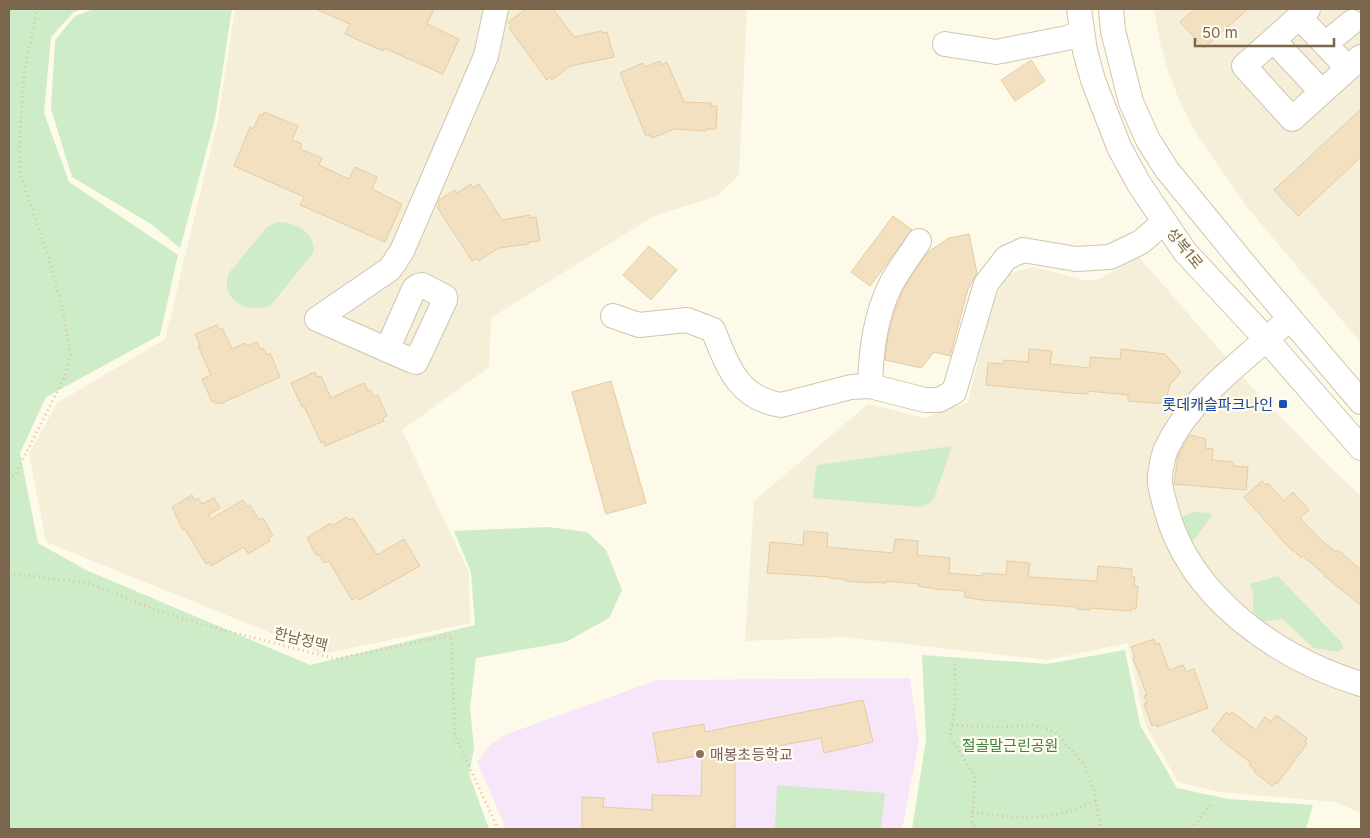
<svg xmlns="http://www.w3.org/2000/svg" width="1370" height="838" font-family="Inter,'Noto Sans KR',sans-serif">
<rect width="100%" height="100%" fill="#fdfaea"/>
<path fill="#f5eed8" d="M 235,9 L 747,9 L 739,175 L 717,196 L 654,216 L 491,318 L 489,367 L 402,430 L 469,573 L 470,623 L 323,654 L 46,542 L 29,454 L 57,403 L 165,339 L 218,120 Z
M 1154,9 L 1361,9 L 1361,343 L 1247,207 L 1197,135 L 1179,100 L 1168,70 L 1161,47 Z
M 1138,256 L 1257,393 L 1328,465 L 1361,496 L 1361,813 L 1335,802 L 1220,792 L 1178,782 L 1145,724 L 1128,643 L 1047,660 L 845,637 L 745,641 L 754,501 L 868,404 L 925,418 L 968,402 L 992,305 L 1008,274 L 1033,267 L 1089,281 L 1102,278 Z"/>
<path fill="#f7e6fa" d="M 910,678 L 919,742 L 902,829 L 506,829 L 477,762 L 489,746 L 502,736 L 657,680 Z"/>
<path fill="#ceecc7" d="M 9,9 L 83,9 L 74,12 L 51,37 L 44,113 L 69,182 L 178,255 L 160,335 L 46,397 L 20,453 L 38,543 L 86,570 L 310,665 L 475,625 L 471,572 L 454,531 L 548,527 L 587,532 L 606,550 L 622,590 L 609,618 L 566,642 L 476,658 L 470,708 L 474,748 L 469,774 L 489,829 L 9,829 Z
M 94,9 L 232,9 L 215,119 L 180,248 L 151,224 L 72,177 L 51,109 L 55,40 L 75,16 Z
M 278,222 C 296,222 317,233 313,253 L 271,305 C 248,315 219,300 229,273 L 267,227 Z
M 952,446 L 934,498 L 930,503 L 921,507 L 813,498 L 816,468 L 818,465 Z
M 1193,512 L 1210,513 L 1212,516 L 1191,543 L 1171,522 Z
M 1278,576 L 1342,643 L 1343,648 L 1338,652 L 1314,648 L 1282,619 L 1262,622 C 1249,611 1254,611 1253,596 C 1253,592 1251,588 1250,584 Z
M 1125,650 L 1140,725 L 1177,788 L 1228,799 L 1313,805 L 1306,829 L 912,829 L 926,740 L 922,655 L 1047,664 Z
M 777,785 L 885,793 L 881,829 L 775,829 Z"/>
<path fill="#f3e0c1" stroke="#e6cba1" d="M 316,9 L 434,9 L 427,24 L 459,39 L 443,74 L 384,48 L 383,51 L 345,34 L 350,24 Z
M 526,9 L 553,9 L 574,37 L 602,31 L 602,33 L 607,32 L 614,57 L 570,66 L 552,80 L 550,77 L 547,80 L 509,28 L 511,26 L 508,22 Z
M 1195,9 L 1248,9 L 1204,48 L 1180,22 Z
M 1031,60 L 1045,81 L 1015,101 L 1001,80 Z
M 660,61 L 661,65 L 667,62 L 684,102 L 711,103 L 711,106 L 717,106 L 716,129 L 706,129 L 706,131 L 675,129 L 652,138 L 650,135 L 646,136 L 620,73 L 643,63 L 645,67 Z
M 1361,109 L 1361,157 L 1298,216 L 1274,190 Z
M 264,112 L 298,126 L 292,140 L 302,144 L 300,149 L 322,158 L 319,165 L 349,179 L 355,167 L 377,177 L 372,189 L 402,204 L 385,242 L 300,205 L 304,197 L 234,166 L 250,127 L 253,129 L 260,114 L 263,116 Z
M 471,184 L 473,188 L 479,184 L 502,220 L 530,215 L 531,218 L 536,217 L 540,241 L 529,242 L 529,244 L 499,248 L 478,261 L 476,258 L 472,261 L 437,207 L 439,206 L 438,203 L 439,200 L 455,190 L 457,193 Z
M 893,216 L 912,230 L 870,286 L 851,272 Z
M 969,234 L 977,273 L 968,289 L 950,356 L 934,352 L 921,368 L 885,360 L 888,336 L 894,313 L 903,290 L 912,275 L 928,252 L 949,238 Z
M 649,246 L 677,270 L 651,300 L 623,275 Z
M 217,325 L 219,330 L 222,328 L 232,349 L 245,343 L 247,346 L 257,342 L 260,349 L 263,348 L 267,355 L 270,353 L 280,377 L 220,404 L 220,402 L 216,404 L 215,401 L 212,402 L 202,379 L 211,375 L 198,346 L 200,345 L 195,334 Z
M 1029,349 L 1052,351 L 1050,364 L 1090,368 L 1090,357 L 1120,359 L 1121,349 L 1165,354 L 1181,372 L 1169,386 L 1166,404 L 1128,401 L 1128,395 L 1088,391 L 1088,394 L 1070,393 L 986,385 L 988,363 L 1003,364 L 1004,360 L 1028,362 Z
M 315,372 L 317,377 L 321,376 L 331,398 L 364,383 L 368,391 L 371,390 L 374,397 L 378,395 L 387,416 L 383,418 L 384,421 L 325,446 L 323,441 L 321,443 L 304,406 L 302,407 L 291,383 Z
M 611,381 L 646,503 L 606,514 L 572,392 Z
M 1190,435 L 1206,439 L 1205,448 L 1213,449 L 1212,460 L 1233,462 L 1233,466 L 1248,467 L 1246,490 L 1174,484 L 1178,456 Z
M 1262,481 L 1266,485 L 1268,483 L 1284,501 L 1293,492 L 1309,510 L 1300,518 L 1322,541 L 1336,552 L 1338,550 L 1361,570 L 1361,605 L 1324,576 L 1325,575 L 1303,556 L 1301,558 L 1293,550 L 1292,551 L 1244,497 Z
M 192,495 L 195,500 L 198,498 L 202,504 L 214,498 L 220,508 L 208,515 L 211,519 L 243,500 L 247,507 L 250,505 L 259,520 L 263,518 L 273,536 L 268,538 L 270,541 L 248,554 L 244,547 L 211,566 L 209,562 L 206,564 L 185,529 L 183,530 L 172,507 Z
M 347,517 L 349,520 L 353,518 L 377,555 L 404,539 L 420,566 L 359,600 L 357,597 L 352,600 L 329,561 L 324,563 L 318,554 L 316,555 L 307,538 L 330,523 L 332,526 Z
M 804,531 L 828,533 L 827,547 L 893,553 L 895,539 L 918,541 L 917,555 L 950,558 L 949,573 L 982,576 L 982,573 L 1006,575 L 1007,561 L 1030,563 L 1028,577 L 1097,581 L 1098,566 L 1132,569 L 1131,577 L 1135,577 L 1134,586 L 1138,586 L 1136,609 L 1131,608 L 1131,611 L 1090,608 L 1090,610 L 1076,609 L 1076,607 L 982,600 L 964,597 L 965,591 L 935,589 L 919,586 L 919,584 L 886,581 L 886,583 L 870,582 L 870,583 L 845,581 L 845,579 L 829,578 L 829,577 L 767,573 L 770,542 L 803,545 Z
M 1154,639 L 1156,644 L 1159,643 L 1169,670 L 1183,665 L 1186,672 L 1194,669 L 1208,708 L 1157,727 L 1156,724 L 1152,726 L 1144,704 L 1147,703 L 1144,696 L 1147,695 L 1133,658 L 1135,657 L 1131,647 Z
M 863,700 L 873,742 L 824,753 L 821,738 L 735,754 L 735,829 L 582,829 L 582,797 L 604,798 L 603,807 L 652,810 L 652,795 L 701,796 L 702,755 L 658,763 L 653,733 L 704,724 L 705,732 Z
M 1226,712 L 1230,715 L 1232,712 L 1256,730 L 1265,717 L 1271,722 L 1276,715 L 1307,738 L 1305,742 L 1307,744 L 1277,784 L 1275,782 L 1272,786 L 1254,772 L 1255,770 L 1249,765 L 1251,763 L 1220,739 L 1221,738 L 1212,731 Z"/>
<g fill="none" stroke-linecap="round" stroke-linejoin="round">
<defs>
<path id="minor" d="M 1079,9 L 1085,51 L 1093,80 L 1119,147 L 1139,184 L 1185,252 L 1267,340 L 1361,448
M 1111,9 L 1113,31 L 1131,102 L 1148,140 L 1167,170 L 1249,270 L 1361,402
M 1308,9 L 1244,66 L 1292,119 L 1361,57
M 1299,17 L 1348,68
M 1273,40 L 1322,92
M 945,44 L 996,52 L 1067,38 L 1082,32
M 1325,44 L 1352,22
M 613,316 L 639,325 L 687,320 L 713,330 C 728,366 737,398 781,405 L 851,387 L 870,386 L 925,400 L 939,400 L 954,392 L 986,284 L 1006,258 L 1023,250 L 1076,259 L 1110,257 L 1141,242 L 1164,222
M 1290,318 C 1248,358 1191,395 1166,449 C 1163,456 1159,476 1160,483 C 1161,491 1164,501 1166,509 C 1190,598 1277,658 1361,684
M 317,319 L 390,269 L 402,251 L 486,56 L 496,9
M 317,319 C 349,333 381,347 413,361 L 416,362 L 445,300 L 445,297 L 422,285 L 418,286 L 414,289 L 387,350
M 870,386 C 871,351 875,316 891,284 C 899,269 910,255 919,241"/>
</defs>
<use href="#minor" stroke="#d0c5ae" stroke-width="26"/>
<path stroke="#d9c4a3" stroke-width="3" stroke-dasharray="1 4" stroke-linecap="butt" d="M 9,480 L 15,475 L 65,376 L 70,355 L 63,310 L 47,253 L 21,176 L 19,149 L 24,73 L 37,9
M 9,573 L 91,584 L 158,611 L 220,629 L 336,659 L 451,635 L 455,736 L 498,829
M 955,664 L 955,703 L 950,736 L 975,777 L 972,823 L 976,829
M 952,725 L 1001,727 L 1033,725 L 1055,732 L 1084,764 L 1094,791 L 1101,829
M 972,812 C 1016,819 1056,822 1096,800
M 1191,829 L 1211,805"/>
<use href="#minor" stroke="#fff" stroke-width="24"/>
</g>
<rect fill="#1a4fb4" stroke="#fffdf1" stroke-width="2" x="1278" y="399" width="10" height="10" rx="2.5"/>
<circle fill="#8d6e63" stroke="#fffdf1" stroke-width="2" cx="700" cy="754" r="5"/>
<g text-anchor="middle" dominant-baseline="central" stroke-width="4.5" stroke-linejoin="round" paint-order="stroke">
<g font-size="15" fill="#79664c" stroke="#fffdf1">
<text transform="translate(1185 248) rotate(51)">성복1로</text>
<text transform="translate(301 639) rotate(14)">한남정맥</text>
</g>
<g font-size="15" fill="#164399" stroke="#fffdf1" text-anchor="end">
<text x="1273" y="404">롯데캐슬파크나인</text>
</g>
<g font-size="15" fill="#478043" stroke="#fffdf1">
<text x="1010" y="745">절골말근린공원</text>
</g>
<g font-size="15" fill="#785e54" stroke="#fffdf1" text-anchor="start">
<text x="710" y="754">매봉초등학교</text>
</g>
</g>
<rect width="1370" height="838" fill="none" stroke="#79664c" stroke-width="20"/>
<path d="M1195 38v8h139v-8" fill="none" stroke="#79664c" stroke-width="2.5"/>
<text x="1202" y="38" font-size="15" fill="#79664c" stroke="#fffdf1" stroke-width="4" paint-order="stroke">50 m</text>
</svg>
